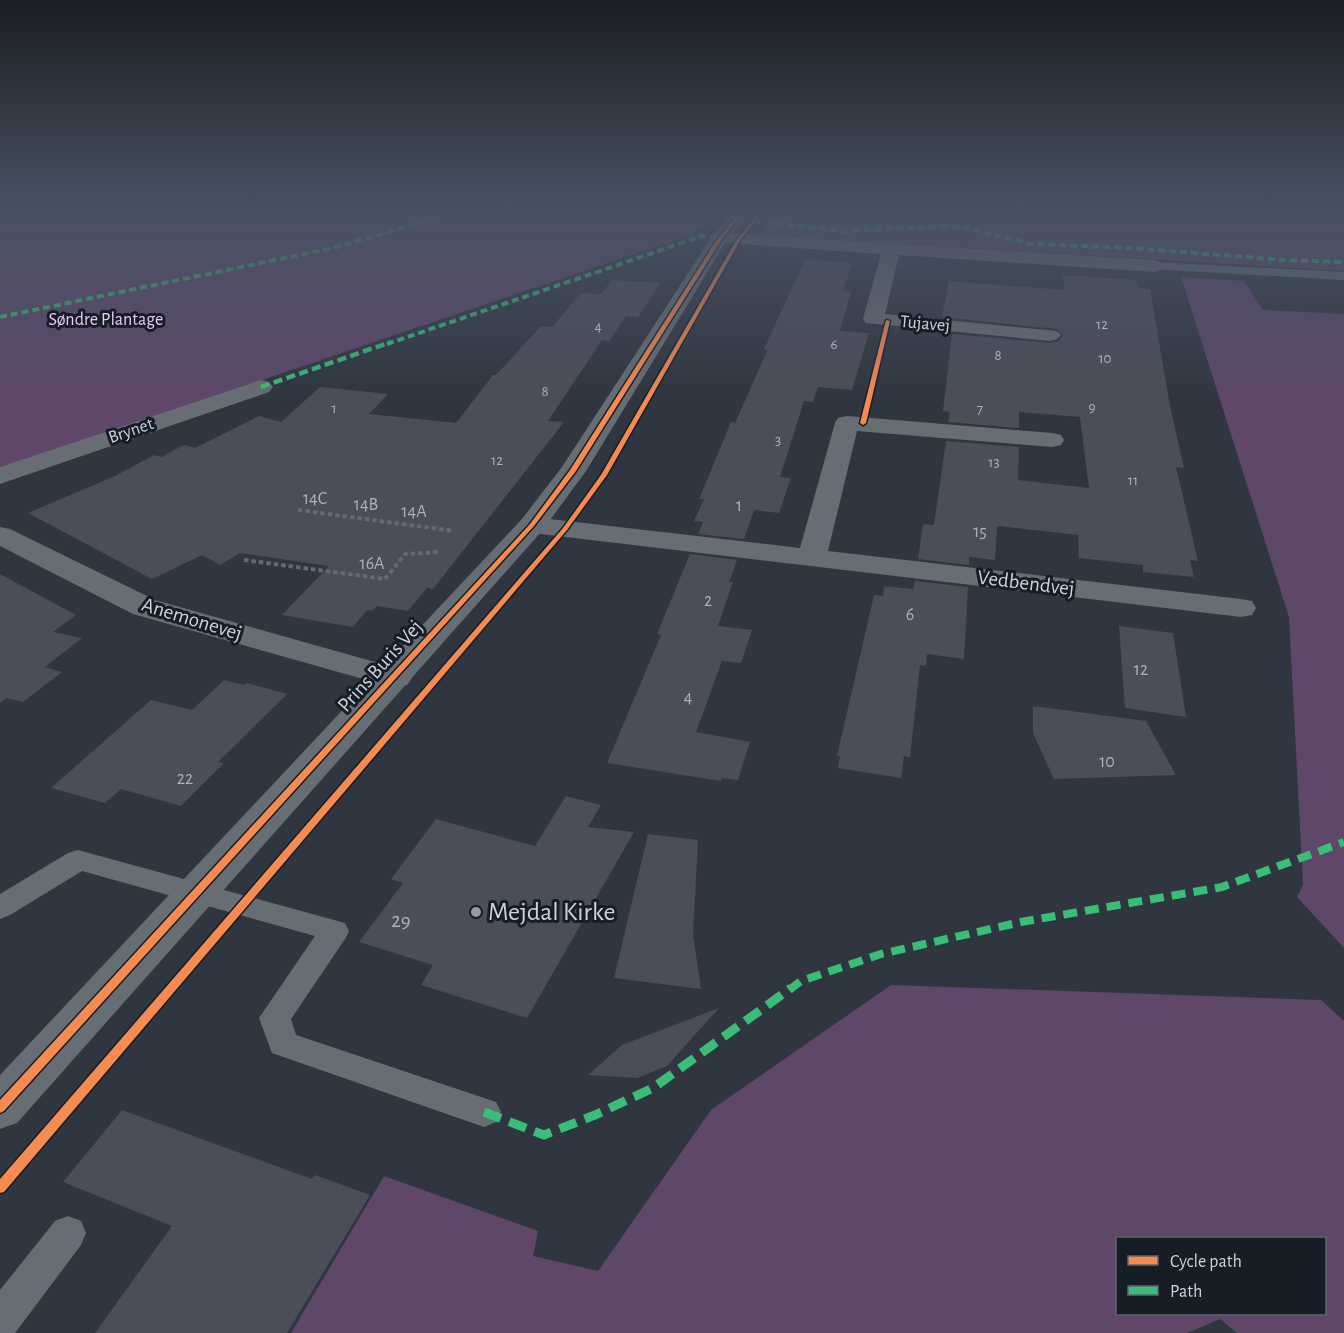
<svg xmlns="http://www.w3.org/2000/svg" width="1344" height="1333" font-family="'Alegreya Sans',sans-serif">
<rect width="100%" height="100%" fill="#303640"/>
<path fill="#5e4769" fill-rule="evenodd" d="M 0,213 L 721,213 L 693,234 L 0,469 Z
M 780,213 L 1344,213 L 1344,271 L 755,235 Z
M 1181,277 L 1244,281 L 1263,310 L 1344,314 L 1344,948 L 1297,897 L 1303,885 L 1289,617 Z
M 891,985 L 1321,1000 L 1344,1021 L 1344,1333 L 1237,1333 L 1220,1319 L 1187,1333 L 291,1333 L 384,1176 L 538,1231 L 533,1256 L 598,1271 L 711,1110 ZM 1118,1238 L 1324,1238 L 1324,1314 L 1118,1314 Z"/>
<path fill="#4b4d59" d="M 805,259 L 852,263 L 843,291 L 851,292 L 840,331 L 869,333 L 852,390 L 818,387 L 813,402 L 804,401 L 780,477 L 791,478 L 779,513 L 754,510 L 744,539 L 698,534 L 703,522 L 694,521 L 704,499 L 699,499 L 731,422 L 735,423 L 768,349 L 764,349 Z
M 1063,275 L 1136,280 L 1138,288 L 1150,289 L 1170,406 L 1184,468 L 1176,467 L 1198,561 L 1190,560 L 1194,577 L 1143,572 L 1143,565 L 1079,558 L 1078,535 L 997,526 L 995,560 L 969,557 L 969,565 L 918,559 L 923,524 L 934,525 L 946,441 L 1019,447 L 1018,480 L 1089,488 L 1080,417 L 1019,412 L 1019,428 L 948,422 L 950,412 L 943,411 L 952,334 L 1050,343 L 1059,341 L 1063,335 L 1057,329 L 942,317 L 949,281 L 1064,290 Z
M 612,280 L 660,283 L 638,317 L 626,316 L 609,341 L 602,340 L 548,421 L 564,422 L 433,589 L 427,588 L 408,611 L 377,606 L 372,611 L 367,610 L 353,627 L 282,615 L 329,566 L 240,553 L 220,565 L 202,555 L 152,579 L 28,513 L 115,476 L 154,455 L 161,457 L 184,445 L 195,448 L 259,416 L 281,422 L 320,387 L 388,394 L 369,414 L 456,423 L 493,375 L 496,375 L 541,326 L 552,327 L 581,293 L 601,294 Z
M 690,554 L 737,560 L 729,582 L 733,582 L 718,626 L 752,630 L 741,663 L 722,661 L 696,732 L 750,742 L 738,780 L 722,778 L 721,781 L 607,763 L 661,635 L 657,634 Z
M 0,574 L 76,615 L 53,632 L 82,638 L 45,667 L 62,672 L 23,702 L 6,698 L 0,703 Z
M 915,581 L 968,587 L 964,659 L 927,654 L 926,666 L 920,665 L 910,757 L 904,756 L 901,778 L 838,768 L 840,756 L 837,756 L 874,595 L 883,596 L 884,586 L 913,589 Z
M 1119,626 L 1173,633 L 1186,717 L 1125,708 Z
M 224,680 L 244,685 L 247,683 L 287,694 L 218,762 L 224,763 L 181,806 L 121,789 L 105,803 L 51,788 L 151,700 L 192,710 Z
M 1033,706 L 1146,721 L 1176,775 L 1054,779 L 1033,733 Z
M 566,796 L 601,805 L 588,827 L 634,832 L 527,1018 L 421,985 L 433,965 L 359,942 L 403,883 L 391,879 L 436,819 L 535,846 Z
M 648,834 L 698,840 L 693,935 L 701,989 L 614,978 Z
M 719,1008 L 667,1066 L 637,1078 L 588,1075 L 622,1045 Z
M 122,1110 L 312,1179 L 315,1175 L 370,1195 L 287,1333 L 95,1333 L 172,1226 L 63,1182 Z"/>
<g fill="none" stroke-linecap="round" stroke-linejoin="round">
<path stroke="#646a6f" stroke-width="4" stroke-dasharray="4.5 3" stroke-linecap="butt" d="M 298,510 L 454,531
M 244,560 L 385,579 L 405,554 L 438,552"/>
<path fill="#676e73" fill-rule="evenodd" d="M 1154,262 L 1344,272 L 1344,280 L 1149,269 L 1148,266 Z
M 78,850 L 345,923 L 349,931 L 345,939 L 291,1019 L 296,1035 L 496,1102 L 501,1112 L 496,1122 L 484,1127 L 272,1053 L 259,1018 L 315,936 L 82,871 L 10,915 L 0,919 L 0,894 L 68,853 Z
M 68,1216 L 81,1221 L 86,1233 L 81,1245 L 15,1333 L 0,1333 L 0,1290 L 55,1221 Z"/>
<path fill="#676e73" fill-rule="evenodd" d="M 720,233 L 1154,260 L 1161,262 L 1163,266 L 1161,270 L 1154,272 L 899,255 L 885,314 L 1057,331 L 1061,335 L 1057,339 L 1050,341 L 866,323 L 863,319 L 881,254 L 714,242 L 711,238 L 714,234 Z
M 261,380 L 269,382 L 273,387 L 269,392 L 0,484 L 0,467 Z
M 847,416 L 1052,433 L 1061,435 L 1064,440 L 1061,445 L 1052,447 L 857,431 L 828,551 L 1241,599 L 1252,601 L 1256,608 L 1252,615 L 1241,617 L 532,533 L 522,531 L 518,525 L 522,519 L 532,517 L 800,548 L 835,423 L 838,418 Z
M 0,527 L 10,529 L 155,600 L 407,671 L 412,678 L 407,685 L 395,688 L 133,614 L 0,546 Z"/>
<path fill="#676e73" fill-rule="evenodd" d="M 732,213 L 749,213 L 727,240 L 586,471 L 542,531 L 17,1123 L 0,1129 L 0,1075 L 522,519 L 562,467 L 711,238 Z"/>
<path stroke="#3abd76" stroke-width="4" stroke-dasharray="7 4" stroke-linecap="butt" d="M 754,222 L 843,231 L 948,226 L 971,229 L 1031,244 L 1133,248 L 1283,260 L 1344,262
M 0,317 L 333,248 L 412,225 L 443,213
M 387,344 L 702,236 L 720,238"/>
<path stroke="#3abd76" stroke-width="4.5" stroke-dasharray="9 4.5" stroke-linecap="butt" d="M 261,387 L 391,342"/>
<path stroke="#3abd76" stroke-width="8" stroke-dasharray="14 8" stroke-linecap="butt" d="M 789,990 L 801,981 L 881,954 L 1021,922 L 1222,887 L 1344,842"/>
<path stroke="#3abd76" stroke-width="9" stroke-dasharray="18 9" stroke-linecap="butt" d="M 484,1112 L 544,1135 L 595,1115 L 653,1088 L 791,988"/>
<defs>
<path id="cycleway" d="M 739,213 L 743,213 L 722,239 L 576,471 L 534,526 L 4,1111 L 0,1113 L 0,1100 L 530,524 L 570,470 L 718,238 Z
M 759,213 L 763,213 L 741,239 L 607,475 L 567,530 L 4,1192 L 0,1193 L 0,1179 L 563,528 L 601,475 L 737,239 Z
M 886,320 L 890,321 L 866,423 L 863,425 L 860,423 Z"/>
</defs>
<use href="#cycleway" stroke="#171d25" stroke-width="3"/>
<use href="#cycleway" fill="#f68b52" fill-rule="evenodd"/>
</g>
<linearGradient id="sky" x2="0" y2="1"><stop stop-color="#1a1e23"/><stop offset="0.53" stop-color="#485264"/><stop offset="1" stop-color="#485264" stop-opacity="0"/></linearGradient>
<rect width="1344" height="400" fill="url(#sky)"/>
<circle fill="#949ca7" stroke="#171d25" stroke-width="2" cx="476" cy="912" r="6"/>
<g text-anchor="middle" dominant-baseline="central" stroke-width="6" stroke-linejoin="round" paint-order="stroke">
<g font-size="15" fill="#aab2bd">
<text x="1102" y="324">12</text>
<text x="598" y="326">4</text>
<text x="834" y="344">6</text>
<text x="998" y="355">8</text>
<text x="1105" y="358">10</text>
<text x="545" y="391">8</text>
<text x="1092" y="407">9</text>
<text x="334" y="408">1</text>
<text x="980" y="409">7</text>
<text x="778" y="440">3</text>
<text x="497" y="460">12</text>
<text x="994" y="462">13</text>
<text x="1133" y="480">11</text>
</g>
<g font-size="18" fill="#eac6f9" stroke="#171d25">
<text x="106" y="320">Søndre Plantage</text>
</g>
<g font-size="18" fill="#cad3de" stroke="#171d25">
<text transform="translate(925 324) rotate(5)">Tujavej</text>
<text transform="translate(131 431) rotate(-19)">Brynet</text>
</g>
<g font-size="18" fill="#aab2bd">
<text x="315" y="499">14C</text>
<text x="366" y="505">14B</text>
<text x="739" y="506">1</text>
<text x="414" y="512">14A</text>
<text x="980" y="532">15</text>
<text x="372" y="564">16A</text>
<text x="708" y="601">2</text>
<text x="910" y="615">6</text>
<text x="1141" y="670">12</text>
<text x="688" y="698">4</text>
<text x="1107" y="762">10</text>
<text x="185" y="779">22</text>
</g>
<g font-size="21" fill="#cad3de" stroke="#171d25">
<text transform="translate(1026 583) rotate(7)">Vedbendvej</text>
<text transform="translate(192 619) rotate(17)">Anemonevej</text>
<text transform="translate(380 666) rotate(-48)">Prins Buris Vej</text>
</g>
<g font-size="21" fill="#aab2bd">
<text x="401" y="920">29</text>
</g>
<g font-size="26" fill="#cad3de" stroke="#171d25" text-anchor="start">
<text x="488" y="912">Mejdal Kirke</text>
</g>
</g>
<rect x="1116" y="1237" width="210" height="78" fill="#171d25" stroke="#5f666f" stroke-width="1.5"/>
<rect x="1128" y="1256" width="30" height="9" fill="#f68b52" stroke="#5f666f" stroke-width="1.5"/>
<text x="1170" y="1267" font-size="18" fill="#cad3de">Cycle path</text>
<rect x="1128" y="1286" width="30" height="9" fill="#3abd76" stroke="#5f666f" stroke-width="1.5"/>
<text x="1170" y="1297" font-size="18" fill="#cad3de">Path</text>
</svg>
